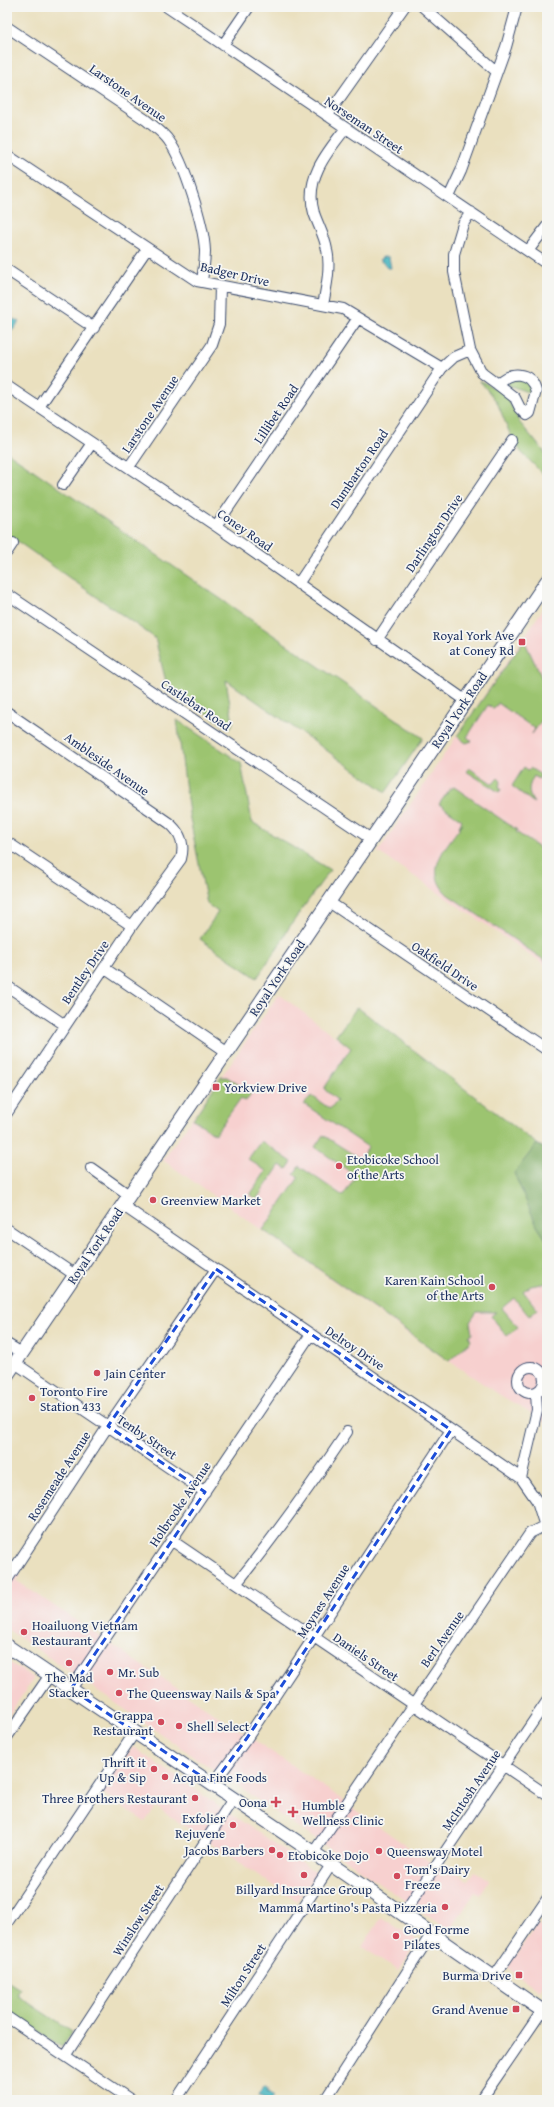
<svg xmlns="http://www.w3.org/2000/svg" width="554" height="2107" font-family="'Gentium Book Plus',serif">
<rect width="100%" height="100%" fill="#f6f6f2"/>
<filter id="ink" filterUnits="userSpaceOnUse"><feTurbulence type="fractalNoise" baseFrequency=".025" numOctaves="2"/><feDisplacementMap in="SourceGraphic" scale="8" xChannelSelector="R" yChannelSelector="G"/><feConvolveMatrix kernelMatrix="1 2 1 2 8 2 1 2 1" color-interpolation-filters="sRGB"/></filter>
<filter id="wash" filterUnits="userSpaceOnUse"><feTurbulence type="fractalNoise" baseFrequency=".012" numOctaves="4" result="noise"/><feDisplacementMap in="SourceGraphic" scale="16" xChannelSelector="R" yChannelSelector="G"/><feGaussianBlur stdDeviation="0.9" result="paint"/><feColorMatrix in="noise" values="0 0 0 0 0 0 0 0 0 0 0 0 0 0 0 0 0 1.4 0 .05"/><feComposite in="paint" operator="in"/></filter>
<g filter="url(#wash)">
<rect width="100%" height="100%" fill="#eae0bf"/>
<path fill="#f7d0cf" d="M 547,603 L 547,966 L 378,852 Z
M 279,994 L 514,1173 L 547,1241 L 547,1423 L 500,1395 L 407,1333 L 163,1160 Z
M 7,1565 L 20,1575 L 17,1581 L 342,1799 L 354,1809 L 440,1869 L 445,1863 L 468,1881 L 475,1871 L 489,1880 L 480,1895 L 475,1892 L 450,1931 L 7,1629 Z
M 7,1661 L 34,1678 L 7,1718 Z
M 133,1747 L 317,1873 L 297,1901 L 156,1807 L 145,1822 L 100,1791 Z
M 381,1917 L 418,1941 L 399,1971 L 362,1947 Z
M 537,1924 L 547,1931 L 547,1977 L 539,1990 L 507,1968 Z"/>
<path fill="#9cc470" stroke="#5c7a67" d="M 519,378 L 528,383 L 533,394 L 508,385 L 508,380 Z
M 479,380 L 499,390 L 507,397 L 520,423 L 547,455 L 547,478 L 521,452 L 510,434 L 497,402 Z
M 7,452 L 423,738 L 386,792 L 226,680 L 233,723 L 230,729 L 167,686 L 155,638 L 7,534 Z
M 524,640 L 547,689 L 547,713 L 532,734 L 535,729 L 498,703 L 494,709 L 488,705 L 467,737 L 472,741 L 466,743 L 457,736 Z
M 177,720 L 241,763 L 252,822 L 330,870 L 288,929 L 283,939 L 257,978 L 200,939 L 218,912 L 207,904 L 189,814 Z
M 524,767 L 528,770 L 530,768 L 541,775 L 539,779 L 534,776 C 528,786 527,793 534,803 L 512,786 Z
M 469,768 L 493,784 L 498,778 L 501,781 L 499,786 L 501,790 L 499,792 L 466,771 Z
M 454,787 L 517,830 L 516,832 L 547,853 L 547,962 L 447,894 C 422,869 448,845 463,823 L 459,827 L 462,820 L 439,804 L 450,789 Z
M 357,1007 L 537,1144 L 547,1150 L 547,1283 L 531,1286 L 523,1291 L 537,1309 L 529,1316 L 514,1298 L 502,1308 L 518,1327 L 507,1336 L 491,1316 L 496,1312 L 477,1312 L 470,1322 L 472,1334 L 469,1336 L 471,1341 L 449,1361 L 263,1230 L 299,1177 L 294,1174 L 299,1166 L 343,1196 L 356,1176 L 315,1147 L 323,1135 L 360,1159 L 368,1147 L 304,1104 L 312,1096 L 330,1109 L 337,1100 L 325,1090 L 325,1087 L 351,1048 L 336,1036 Z
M 221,1077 L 227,1077 L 251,1093 L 246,1101 L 241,1098 L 215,1134 L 193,1119 Z
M 261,1141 L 292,1162 L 287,1169 L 280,1165 L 256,1200 L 250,1195 L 266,1171 L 248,1159 Z
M 7,1981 L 20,1989 L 17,1995 L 72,2032 L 62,2047 L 7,2010 Z"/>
<path fill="#7daa62" stroke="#4c6c60" d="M 537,1144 L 547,1150 L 547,1241 L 537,1226 L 514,1173 Z"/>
<path fill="#46b5bf" stroke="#30728e" d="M 383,257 L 389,257 L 391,268 L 387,268 L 385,264 L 379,260 Z
M 14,319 L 19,322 L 12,331 L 8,328 Z
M 264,2086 L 268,2089 L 267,2092 L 273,2097 L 271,2100 L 267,2100 L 259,2095 Z"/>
</g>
<g filter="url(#ink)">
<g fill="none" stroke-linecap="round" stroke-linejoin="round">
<defs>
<path id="minor" d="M 167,7 L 547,264
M 423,7 L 497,72
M 7,27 L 146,120 C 154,127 163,132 169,141 C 184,162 204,225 205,251 C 205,261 203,272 202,282
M 223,45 L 249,7
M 327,116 L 404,7
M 7,155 L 197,281 L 343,309 L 442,368
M 449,197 L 461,171 L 506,47 L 517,7
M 471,212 L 463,224 L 454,254 L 454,272 L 470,350 L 482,373 L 497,384 C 510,371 530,370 536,391 L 530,413 L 527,415 L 520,408 L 515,398 L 497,384
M 528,251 L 547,226
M 7,270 L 94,328
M 323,305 C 326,288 331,268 327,250 C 325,237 318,225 314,213 C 304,180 326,153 346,128
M 7,386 L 216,526 L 465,700
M 39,407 L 147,249
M 129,467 L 212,345 L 219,324 L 220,286
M 63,485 L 92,443
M 216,526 L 358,318
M 7,552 L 13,543
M 298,584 L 442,368 L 454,357 L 470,350
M 7,594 L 371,839
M 377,640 L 512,440
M 7,712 L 169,823 C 181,833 185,844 181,859 L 132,926 L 7,1113
M 7,842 L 132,926
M 329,902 L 547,1050
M 104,968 L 227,1052
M 7,986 L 65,1025
M 91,1168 L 129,1195
M 122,1205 L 521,1478 L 537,1501 L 547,1533
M 7,1229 L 75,1275
M 7,1344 L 22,1353
M 15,1363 L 205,1492
M518 1380a13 13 0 1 1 26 0a13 13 0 1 1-26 0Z
M 521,1478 L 537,1410 L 536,1393
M 171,1540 L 547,1795
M 7,1580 L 108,1426 L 216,1269
M 236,1584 C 276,1535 312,1484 347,1432
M 71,1689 L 311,1334
M 7,1737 L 50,1675
M 213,1784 L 247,1738 L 451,1430
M 313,1853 L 530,1533 L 544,1526
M 403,1914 L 547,1701
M 7,1923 L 135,1732
M 494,1977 L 547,1899
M 7,2017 L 131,2100
M 65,2056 L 233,1799
M 176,2100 L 331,1865
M 325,2100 L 432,1933
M 481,2100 L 542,2011"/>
<path id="major" d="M 7,1375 L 547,581
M 7,1646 L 345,1874 L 547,2014"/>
</defs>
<use href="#minor" stroke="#3a4a6d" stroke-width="12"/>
<use href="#major" stroke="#3a4a6d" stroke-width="15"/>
<use href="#minor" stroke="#fff" stroke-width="10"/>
<use href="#major" stroke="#fff" stroke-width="13"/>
</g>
</g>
<path fill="none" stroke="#1d4ed8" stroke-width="3" stroke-dasharray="8 5" stroke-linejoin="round" d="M 216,1269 L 451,1430 L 247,1738 L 213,1784 L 71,1689 L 205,1492 L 108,1426 Z"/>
<g fill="#d1495b" stroke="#f6f6f2" stroke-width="1.5">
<rect x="518" y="638" width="8" height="8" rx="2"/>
<rect x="212" y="1083" width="8" height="8" rx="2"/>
<circle cx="339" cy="1166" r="4"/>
<circle cx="153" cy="1200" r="4"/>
<circle cx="492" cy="1287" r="4"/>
<circle cx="97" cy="1373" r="4"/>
<circle cx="32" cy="1398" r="4"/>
<circle cx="24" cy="1632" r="4"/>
<circle cx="69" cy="1663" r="4"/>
<circle cx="110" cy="1672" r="4"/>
<circle cx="119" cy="1693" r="4"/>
<circle cx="161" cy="1722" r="4"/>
<circle cx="179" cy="1726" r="4"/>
<circle cx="154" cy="1769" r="4"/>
<circle cx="165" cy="1777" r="4"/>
<circle cx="195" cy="1798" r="4"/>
<path d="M274 1796h4v4h4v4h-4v4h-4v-4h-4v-4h4z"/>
<path d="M291 1806h4v4h4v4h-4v4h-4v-4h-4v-4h4z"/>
<circle cx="233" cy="1825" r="4"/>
<circle cx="272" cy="1850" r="4"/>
<circle cx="379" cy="1851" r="4"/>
<circle cx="280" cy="1855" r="4"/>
<circle cx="304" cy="1875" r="4"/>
<circle cx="397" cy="1876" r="4"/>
<circle cx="445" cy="1907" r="4"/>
<circle cx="396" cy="1936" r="4"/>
<rect x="515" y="1971" width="8" height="8" rx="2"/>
<rect x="512" y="2005" width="8" height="8" rx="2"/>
</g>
<g text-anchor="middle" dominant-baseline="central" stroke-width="3.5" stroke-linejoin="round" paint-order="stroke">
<g font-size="13" fill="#1b2f5e" stroke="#f6f6f2">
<text transform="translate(128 93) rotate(35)">Larstone Avenue</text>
<text transform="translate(364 125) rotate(34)">Norseman Street</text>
<text transform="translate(235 274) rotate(13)">Badger Drive</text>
<text transform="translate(150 414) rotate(-56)">Larstone Avenue</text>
<text transform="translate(276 414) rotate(-56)">Lillibet Road</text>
<text transform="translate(359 469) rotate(-56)">Dumbarton Road</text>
<text transform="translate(245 530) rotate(35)">Coney Road</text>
<text transform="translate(434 533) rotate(-56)">Darlington Drive</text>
<text transform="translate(196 705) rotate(34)">Castlebar Road</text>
<text transform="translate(459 710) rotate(-56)">Royal York Road</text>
<text transform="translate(107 764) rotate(35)">Ambleside Avenue</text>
<text transform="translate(445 966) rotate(34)">Oakfield Drive</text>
<text transform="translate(85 972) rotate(-56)">Bentley Drive</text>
<text transform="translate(277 978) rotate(-56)">Royal York Road</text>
<text transform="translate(95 1246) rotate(-56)">Royal York Road</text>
<text transform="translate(355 1348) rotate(34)">Delroy Drive</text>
<text transform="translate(147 1437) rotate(34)">Tenby Street</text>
<text transform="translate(59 1476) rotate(-57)">Rosemeade Avenue</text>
<text transform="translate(180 1504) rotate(-56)">Holbrooke Avenue</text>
<text transform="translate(323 1601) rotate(-57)">Moynes Avenue</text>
<text transform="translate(442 1639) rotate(-55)">Berl Avenue</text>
<text transform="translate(366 1657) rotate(34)">Daniels Street</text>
<text transform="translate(471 1790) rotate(-56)">McIntosh Avenue</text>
<text transform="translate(138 1920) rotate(-57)">Winslow Street</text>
<text transform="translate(243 1975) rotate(-57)">Milton Street</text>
</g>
<g font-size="13" fill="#1b2f5e" stroke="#f6f6f2" text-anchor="start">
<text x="514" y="635" text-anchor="end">Royal York Ave<tspan x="514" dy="15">at Coney Rd</tspan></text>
<text x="224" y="1087">Yorkview Drive</text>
<text x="347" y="1159">Etobicoke School<tspan x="347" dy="15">of the Arts</tspan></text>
<text x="161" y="1200">Greenview Market</text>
<text x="484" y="1280" text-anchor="end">Karen Kain School<tspan x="484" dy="15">of the Arts</tspan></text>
<text x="105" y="1373">Jain Center</text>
<text x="40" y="1391">Toronto Fire<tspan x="40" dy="15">Station 433</tspan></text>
<text x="32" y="1625">Hoailuong Vietnam<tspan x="32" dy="15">Restaurant</tspan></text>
<text x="118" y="1672">Mr. Sub</text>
<text x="69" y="1677" text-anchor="middle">The Mad<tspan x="69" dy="15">Stacker</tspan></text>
<text x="127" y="1693">The Queensway Nails &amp; Spa</text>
<text x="153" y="1715" text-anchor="end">Grappa<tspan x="153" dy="15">Restaurant</tspan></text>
<text x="187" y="1726">Shell Select</text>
<text x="146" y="1762" text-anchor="end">Thrift it<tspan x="146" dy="15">Up &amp; Sip</tspan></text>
<text x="173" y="1777">Acqua Fine Foods</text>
<text x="187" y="1798" text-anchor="end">Three Brothers Restaurant</text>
<text x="267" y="1802" text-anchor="end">Oona</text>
<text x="302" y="1805">Humble<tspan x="302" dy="15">Wellness Clinic</tspan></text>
<text x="225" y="1818" text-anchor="end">Exfolier<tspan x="225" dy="15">Rejuvene</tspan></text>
<text x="264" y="1850" text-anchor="end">Jacobs Barbers</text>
<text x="387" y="1851">Queensway Motel</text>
<text x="288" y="1855">Etobicoke Dojo</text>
<text x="405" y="1869">Tom's Dairy<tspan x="405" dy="15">Freeze</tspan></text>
<text x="304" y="1889" text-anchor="middle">Billyard Insurance Group</text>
<text x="437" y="1907" text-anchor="end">Mamma Martino's Pasta Pizzeria</text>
<text x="404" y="1929">Good Forme<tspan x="404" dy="15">Pilates</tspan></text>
<text x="511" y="1975" text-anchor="end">Burma Drive</text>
<text x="508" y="2009" text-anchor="end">Grand Avenue</text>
</g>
</g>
<rect width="554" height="2107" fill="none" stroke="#f6f6f2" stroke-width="24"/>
</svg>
